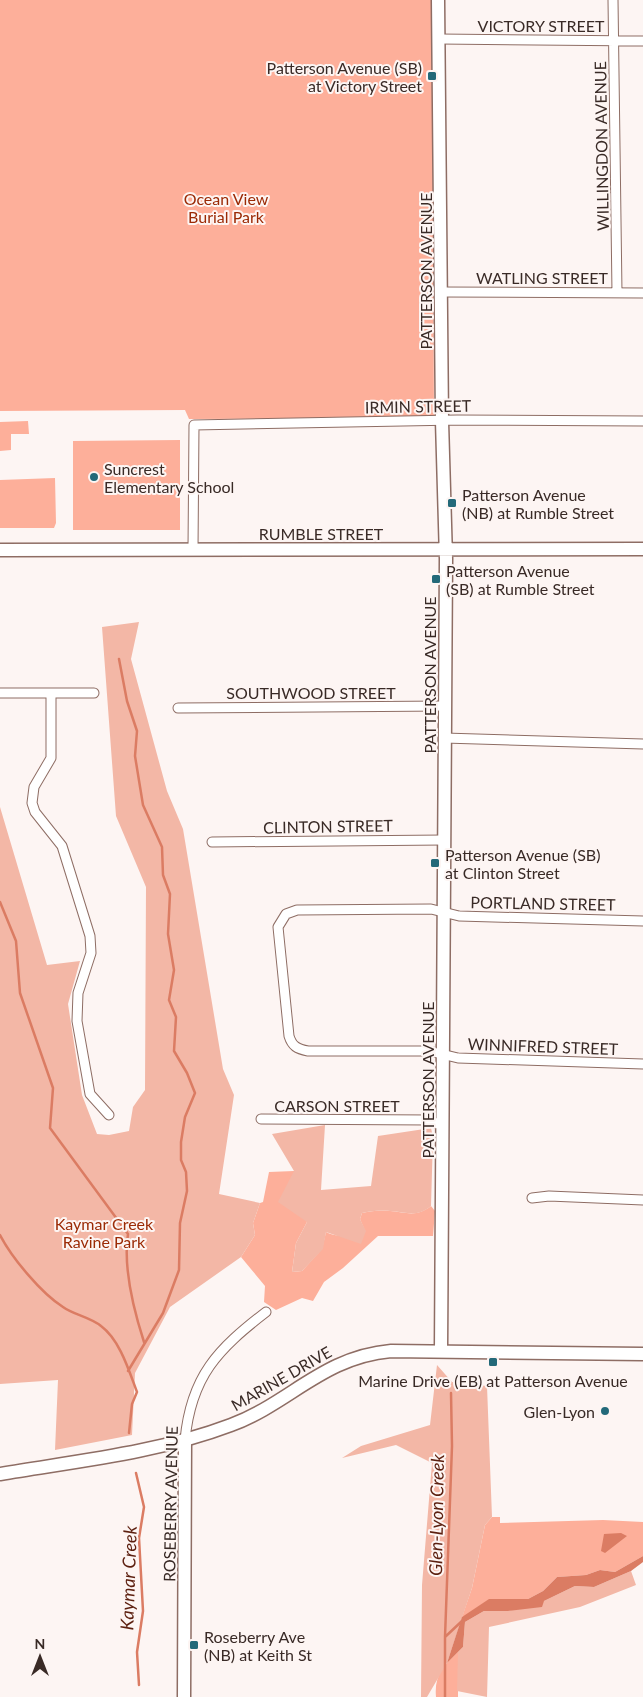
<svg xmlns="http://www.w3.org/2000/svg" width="643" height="1697" font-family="Lato,sans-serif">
<rect width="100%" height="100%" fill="#fdf5f3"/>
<path fill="#fdaf9a" d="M 0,0 L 432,0 L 434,415 L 425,418 L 189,419 L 185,410 L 0,411 Z
M 28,421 L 29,434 L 11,434 L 11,450 L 0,451 L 0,422 Z
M 180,440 L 180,530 L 73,530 L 73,441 Z
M 55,478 L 56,523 L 54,528 L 0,528 L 0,480 Z
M 294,1171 L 307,1222 L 296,1243 L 292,1272 L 302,1271 L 322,1249 L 326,1232 C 338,1239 352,1233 365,1231 L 360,1219 L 362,1213 C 371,1211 380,1210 390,1211 C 406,1212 416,1218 431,1206 L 435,1211 L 433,1236 L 378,1236 L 343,1268 L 324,1282 L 313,1301 L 302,1298 L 276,1310 L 264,1302 L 265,1286 L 241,1257 L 255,1235 L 253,1223 L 260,1203 L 263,1202 L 269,1172 Z
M 492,1517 L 500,1517 L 500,1523 L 603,1520 L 643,1522 L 643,1556 L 615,1572 L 600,1570 L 586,1575 L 557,1577 L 543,1591 L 528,1599 L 515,1599 L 462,1617 L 472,1588 L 485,1525 Z
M 458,1652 L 458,1697 L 436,1697 C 434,1676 443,1666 458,1652 Z"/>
<path fill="#f3b7a6" d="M 139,622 L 131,659 L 167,791 L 183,829 L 223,1069 L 234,1095 L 219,1194 L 260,1203 L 253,1223 L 255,1235 L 241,1257 L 170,1307 L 135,1373 L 132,1435 L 55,1450 L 58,1380 L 0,1384 L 0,807 L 47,965 L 80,961 L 68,1004 L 82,1095 L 97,1134 L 109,1135 L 129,1131 L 133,1107 L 145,1090 L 146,887 L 116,816 L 102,627 Z
M 325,1125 L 321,1190 L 371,1186 L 378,1136 L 431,1128 L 433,1137 L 431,1206 C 417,1218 407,1212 390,1211 C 380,1210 371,1211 362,1213 L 360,1219 L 366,1231 L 361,1244 L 326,1232 L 323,1249 L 302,1271 L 292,1272 L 296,1243 L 307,1222 L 278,1202 L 294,1171 L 272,1134 Z
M 437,1365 L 452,1382 L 487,1386 L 492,1517 L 485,1525 L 472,1588 L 447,1663 L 427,1697 L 421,1697 L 422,1585 L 432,1463 L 396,1445 L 342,1458 L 361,1446 L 430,1425 Z
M 631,1571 L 636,1585 L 580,1607 L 489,1627 L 487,1697 L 457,1691 L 458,1652 L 463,1647 L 465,1622 L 484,1611 L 508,1611 L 544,1601 L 575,1586 L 594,1587 Z"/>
<path fill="#db7c63" d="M 621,1533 L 627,1536 L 605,1553 L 601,1551 L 604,1534 Z
M 643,1556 L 643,1562 L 631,1571 L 594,1587 L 575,1586 L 544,1601 L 542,1607 L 508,1611 L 484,1611 L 465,1622 L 463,1647 L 447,1663 L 462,1617 L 489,1599 L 528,1599 L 543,1591 L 557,1577 L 586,1575 L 600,1570 L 615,1572 Z"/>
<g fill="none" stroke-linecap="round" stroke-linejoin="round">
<path stroke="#db7c63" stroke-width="2.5" d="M 119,659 L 127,701 L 137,731 L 135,756 L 143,805 L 162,847 L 163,875 L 170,894 L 168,934 L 174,970 L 169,1000 L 176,1017 L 174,1051 L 187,1073 L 195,1093 L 185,1117 L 181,1142 L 181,1160 L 186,1172 L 187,1191 L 180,1223 L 179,1270 L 163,1313 L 128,1371
M 0,902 L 16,941 L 20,993 L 53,1088 L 50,1128 L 128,1234 C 123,1267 134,1311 144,1342
M 0,1235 C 12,1258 41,1293 63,1307 C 74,1315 90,1317 101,1326 C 120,1340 129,1371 137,1392 L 132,1404 L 129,1433
M 136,1473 L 144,1507 L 139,1538 L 143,1611 L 137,1652 L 139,1685
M 445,1637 L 452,1446 L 451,1393
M 445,1697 L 445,1637 L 462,1621"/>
<defs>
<path id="street" d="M 613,0 L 617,293
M 439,39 L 643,41
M 441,292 L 643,293
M 193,550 L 194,425 L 457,420 L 643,421
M 0,693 L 94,693
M 51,693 L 51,758 L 34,787 L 32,803 L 35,812 L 62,846 L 90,936 L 91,953 L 78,993 L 77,1021 L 90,1094 L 109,1115
M 178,708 L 444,706
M 444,738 L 643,744
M 212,842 L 444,840
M 643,921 L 459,916 L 431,909 L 297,910 L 286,914 L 278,927 L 289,1036 C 292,1046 297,1049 308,1051 L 429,1051 L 458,1058 L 643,1064
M 261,1119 L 430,1120 L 442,1126
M 532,1198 L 549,1196 L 643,1200
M 185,1440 C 191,1376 218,1349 266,1312"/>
<path id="secondary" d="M 438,0 L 442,421 L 446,559 L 441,1351
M 0,550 L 643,549
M 0,1474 C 77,1461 157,1453 231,1425 C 290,1403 323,1357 391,1351 L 643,1354
M 184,1697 L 185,1440"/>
</defs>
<use href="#street" stroke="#8e6d64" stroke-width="11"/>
<use href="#secondary" stroke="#8e6d64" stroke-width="15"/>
<use href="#street" stroke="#fff" stroke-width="9"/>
<use href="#secondary" stroke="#fff" stroke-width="12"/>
</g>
<g fill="#236979" stroke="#fdf5f3" stroke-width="2">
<rect x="427" y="71" width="10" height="10" rx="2.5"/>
<circle cx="94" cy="477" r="5"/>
<rect x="447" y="498" width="10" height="10" rx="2.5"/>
<rect x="431" y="574" width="10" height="10" rx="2.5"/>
<rect x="430" y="858" width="10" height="10" rx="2.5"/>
<rect x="488" y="1357" width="10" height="10" rx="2.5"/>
<circle cx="605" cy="1411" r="5"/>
<rect x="189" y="1640" width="10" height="10" rx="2.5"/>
</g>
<g text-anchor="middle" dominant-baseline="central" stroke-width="4" stroke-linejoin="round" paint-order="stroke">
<g font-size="16" fill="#392a26" stroke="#fdf5f3">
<text x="541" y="25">VICTORY STREET</text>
<text transform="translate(601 146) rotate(-91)">WILLINGDON AVENUE</text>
<text transform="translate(425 271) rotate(-90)">PATTERSON AVENUE</text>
<text x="542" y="277">WATLING STREET</text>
<text transform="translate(418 406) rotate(-1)">IRMIN STREET</text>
<text x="321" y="533">RUMBLE STREET</text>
<text transform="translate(429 675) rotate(-90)">PATTERSON AVENUE</text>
<text x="311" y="692">SOUTHWOOD STREET</text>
<text transform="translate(328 826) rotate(-1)">CLINTON STREET</text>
<text transform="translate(543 903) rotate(1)">PORTLAND STREET</text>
<text transform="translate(543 1046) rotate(2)">WINNIFRED STREET</text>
<text transform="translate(427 1080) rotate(-90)">PATTERSON AVENUE</text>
<text x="337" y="1105">CARSON STREET</text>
<text transform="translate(281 1378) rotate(-30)">MARINE DRIVE</text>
<text transform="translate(170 1504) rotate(-89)">ROSEBERRY AVENUE</text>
</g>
<g font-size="16" fill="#392a26" stroke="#fdf5f3" text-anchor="start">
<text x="422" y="67" text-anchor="end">Patterson Avenue (SB)<tspan x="422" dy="18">at Victory Street</tspan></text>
<text x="104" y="468">Suncrest<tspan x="104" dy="18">Elementary School</tspan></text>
<text x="462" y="494">Patterson Avenue<tspan x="462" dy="18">(NB) at Rumble Street</tspan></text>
<text x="446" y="570">Patterson Avenue<tspan x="446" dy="18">(SB) at Rumble Street</tspan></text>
<text x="445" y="854">Patterson Avenue (SB)<tspan x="445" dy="18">at Clinton Street</tspan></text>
<text x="493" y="1380" text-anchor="middle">Marine Drive (EB) at Patterson Avenue</text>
<text x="595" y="1411" text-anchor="end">Glen-Lyon</text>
<text x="204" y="1636">Roseberry Ave<tspan x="204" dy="18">(NB) at Keith St</tspan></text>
</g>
<g font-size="16" fill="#9b2a05" stroke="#fdf5f3">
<text x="226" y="198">Ocean View<tspan x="226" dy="18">Burial Park</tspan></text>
<text x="104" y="1223">Kaymar Creek<tspan x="104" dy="18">Ravine Park</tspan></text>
</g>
<g font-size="18" font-style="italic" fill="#5c1f0f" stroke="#fdf5f3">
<text transform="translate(436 1515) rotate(-89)">Glen-Lyon Creek</text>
<text transform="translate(128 1578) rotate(-88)">Kaymar Creek</text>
</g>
</g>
<g transform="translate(40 1657)" stroke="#fdf5f3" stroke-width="4" paint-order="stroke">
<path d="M0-4L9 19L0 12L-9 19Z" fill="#392a26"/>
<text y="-8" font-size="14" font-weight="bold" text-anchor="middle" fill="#392a26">N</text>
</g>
</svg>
